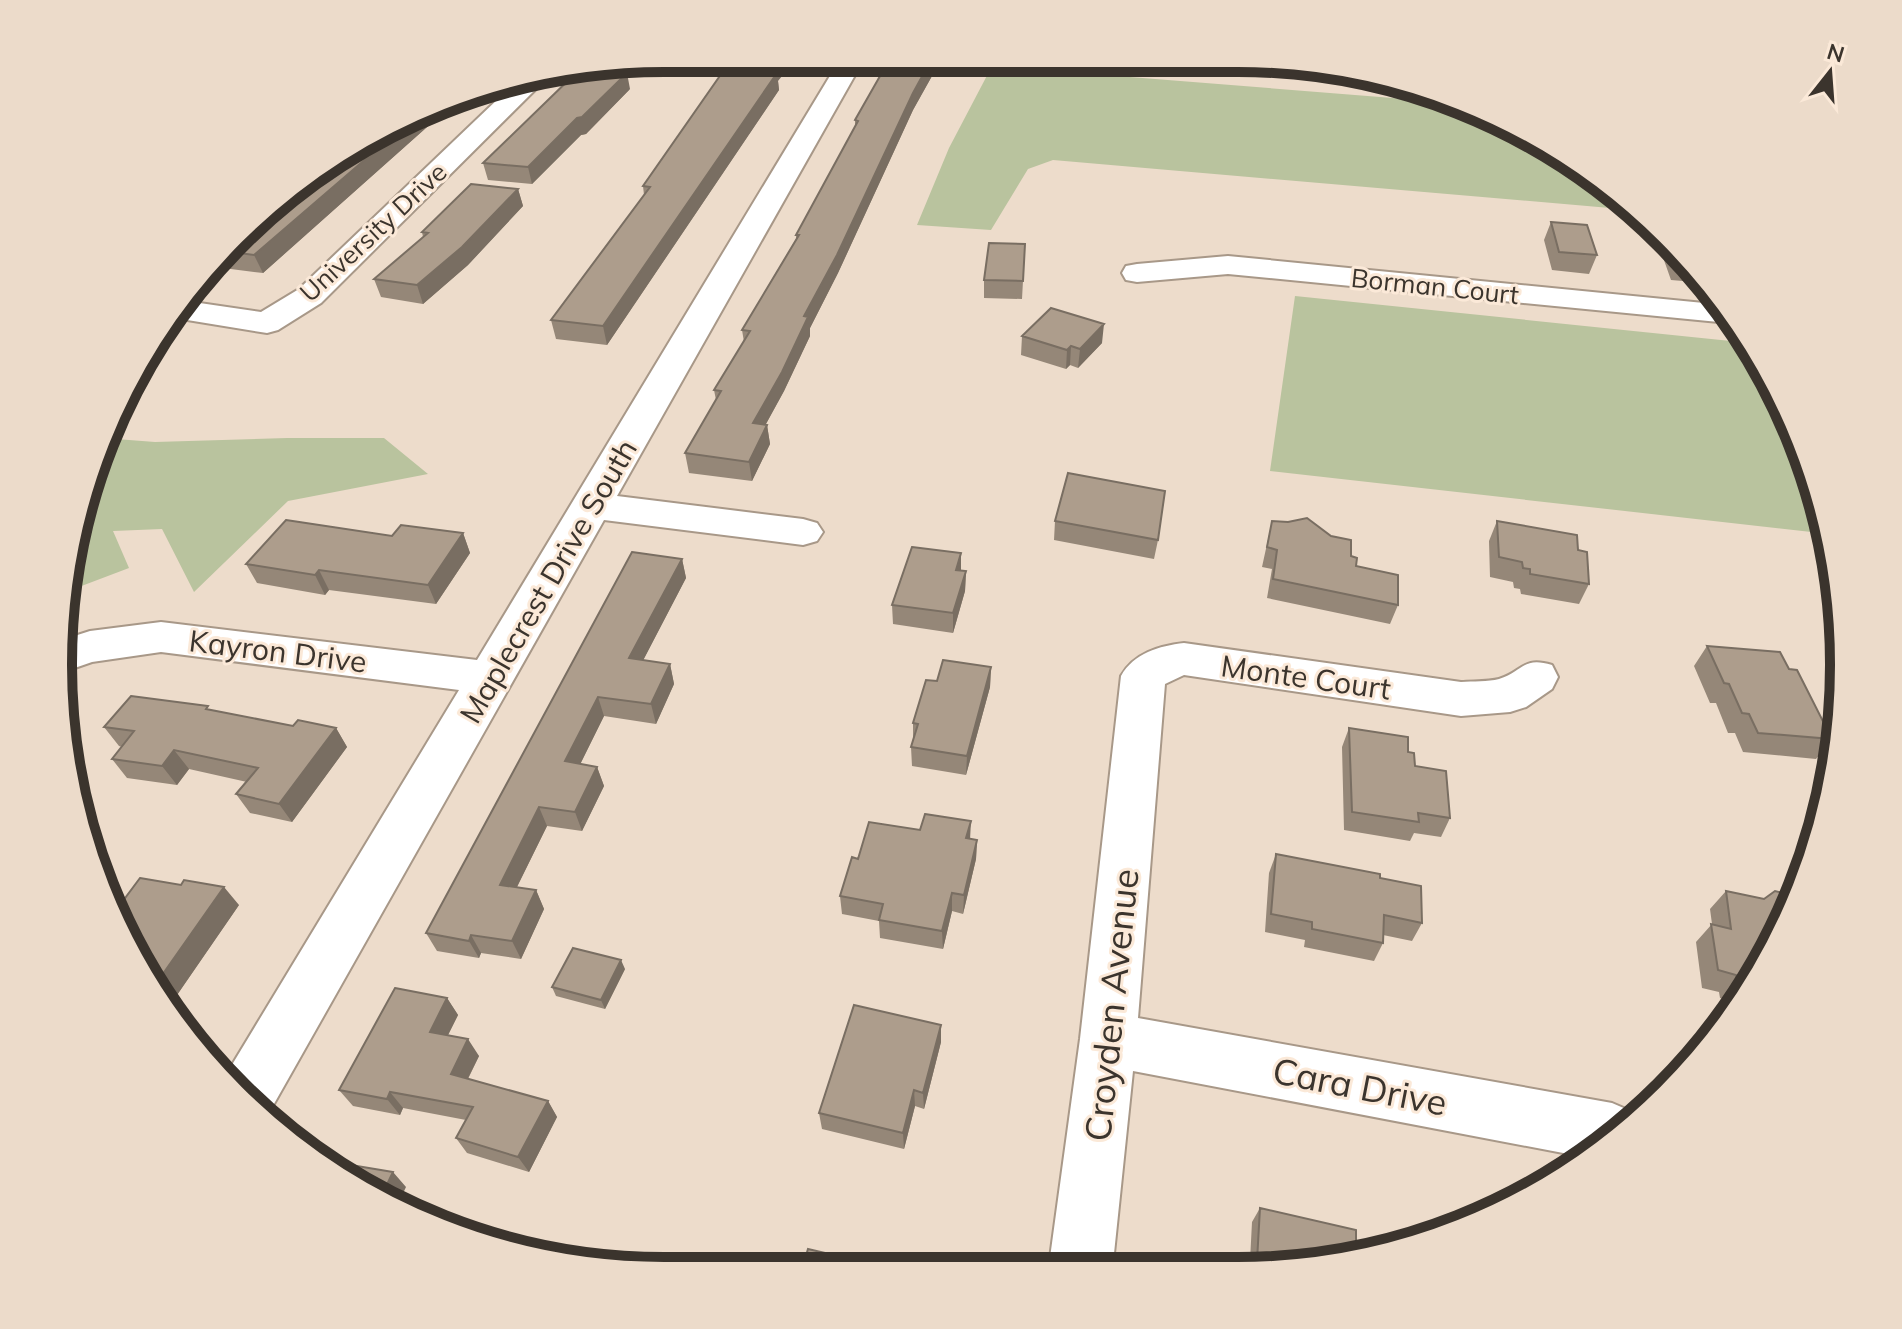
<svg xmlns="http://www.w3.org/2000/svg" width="1902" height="1329" font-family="Mulish,sans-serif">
<rect width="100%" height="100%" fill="#eddccb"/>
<path fill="#b9c39e" d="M 992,66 L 1443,102 L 1540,139 L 1633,210 L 1053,160 L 1028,169 L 991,230 L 917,225 L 949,148 Z
M 1295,296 L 1750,343 L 1798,433 L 1829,534 L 1270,471 Z
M 103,438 L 155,442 L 287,438 L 384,438 L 428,474 L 288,501 L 194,592 L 162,529 L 113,531 L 129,568 L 63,593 Z"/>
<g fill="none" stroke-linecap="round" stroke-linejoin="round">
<defs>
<path id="minor" d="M 839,61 L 863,61 L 617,496 L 803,519 L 817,523 L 823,532 L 817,541 L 803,545 L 604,520 L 266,1118 L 235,1093 L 224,1078 L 459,690 L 161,652 L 92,662 L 66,671 L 65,639 L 90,631 L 161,622 L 477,660 Z
M 548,73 L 545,80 L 321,303 L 278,330 L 267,333 L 175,318 L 186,301 L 261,312 L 299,289 L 521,77 Z
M 1228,256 L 1724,305 L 1739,324 L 1228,274 L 1137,282 L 1126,280 L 1122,273 L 1126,266 L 1137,264 Z
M 1184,643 L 1461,682 C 1473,681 1488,682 1499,679 C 1523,672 1522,656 1552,665 L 1558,677 L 1552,689 L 1526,707 L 1510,712 L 1461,716 L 1184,675 L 1165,684 L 1138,1018 L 1612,1103 L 1633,1112 L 1635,1116 L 1579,1156 L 1133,1071 L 1113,1263 L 1049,1265 L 1080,1039 L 1121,676 C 1134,653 1159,646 1184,643 Z"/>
</defs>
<use href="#minor" stroke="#a89888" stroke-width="4"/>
<use href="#minor" fill="#fff" fill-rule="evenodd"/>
</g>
<path fill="#958778" d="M 937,67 L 913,110 L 838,273 L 810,328 L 810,336 L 784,391 L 766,424 L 767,425 L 770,444 L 752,481 L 689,473 L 685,453 L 716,400 L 714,390 L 744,342 L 742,330 L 796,239 L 796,235 L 855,126 L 855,120 Z
M 778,81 L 779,90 L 607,345 L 556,339 L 551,320 L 644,195 L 643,186 Z
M 630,89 L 586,134 L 581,135 L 532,184 L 488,180 L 483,163 Z
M 454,103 L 263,273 L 215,267 L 212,261 L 328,160 Z
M 518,189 L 523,206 L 468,265 L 423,304 L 381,297 L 374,279 L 423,237 L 422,232 Z
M 1551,222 L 1597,255 L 1589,274 L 1552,270 L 1544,240 Z
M 1665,234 L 1667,236 L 1706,283 L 1671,280 L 1659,246 Z
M 1025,244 L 1022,299 L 984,298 L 984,280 Z
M 1022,336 L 1102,343 L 1078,368 L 1070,365 L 1066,369 L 1021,355 Z
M 1055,521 L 1158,540 L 1154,559 L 1054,540 Z
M 1272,521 L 1351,556 L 1356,566 L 1398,605 L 1390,624 L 1267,598 L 1272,569 L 1262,567 Z
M 1497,521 L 1578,550 L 1589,584 L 1579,604 L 1521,594 L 1520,589 L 1514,588 L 1513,582 L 1490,577 L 1489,541 Z
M 463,533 L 470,553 L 436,604 L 329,590 L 325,595 L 257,583 L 246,564 Z
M 961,553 L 961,571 L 966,571 L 965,591 L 953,633 L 893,624 L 892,605 Z
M 682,559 L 686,578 L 643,660 L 670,664 L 674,684 L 656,724 L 604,716 L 580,764 L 597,767 L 604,786 L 582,831 L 547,826 L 517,887 L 536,890 L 544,909 L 521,959 L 481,953 L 479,958 L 437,951 L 426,933 Z
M 1707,646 L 1789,669 L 1832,739 L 1816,759 L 1743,752 L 1735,733 L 1728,733 L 1716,703 L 1710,703 L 1694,666 Z
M 991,667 L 990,687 L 966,775 L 912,766 L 911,747 L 913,739 L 913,723 L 937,681 Z
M 211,710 L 293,726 L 336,728 L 347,747 L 292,822 L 250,813 L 236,794 L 247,782 L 189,769 L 177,785 L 127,778 L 112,759 L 122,747 L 119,746 L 104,727 Z
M 1349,728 L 1408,752 L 1415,766 L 1450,818 L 1441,837 L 1414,833 L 1410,841 L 1344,830 L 1342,747 Z
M 970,839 L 977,840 L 976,859 L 963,914 L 952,911 L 943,949 L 880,938 L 879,921 L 842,914 L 840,896 L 858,859 Z
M 1276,854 L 1380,878 L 1422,923 L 1412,941 L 1383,935 L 1383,943 L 1374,961 L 1304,947 L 1305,940 L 1265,932 L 1269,873 Z
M 1726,891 L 1764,899 L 1797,898 L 1741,1003 L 1720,998 L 1719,992 L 1702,988 L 1696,942 L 1712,924 L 1710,909 Z
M 239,905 L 177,995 L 163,993 L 121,933 Z
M 625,969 L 605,1009 L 556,996 L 552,987 Z
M 447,998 L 458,1015 L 448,1035 L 479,1056 L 468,1079 L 548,1101 L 557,1117 L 529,1172 L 467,1153 L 456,1138 L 466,1120 L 403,1108 L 400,1115 L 353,1106 L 339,1090 Z
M 941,1025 L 941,1042 L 924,1109 L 915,1106 L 904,1149 L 822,1129 L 819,1113 Z
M 1260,1208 L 1355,1259 L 1250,1261 L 1252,1222 Z"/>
<path fill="#796e62" d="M 780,60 L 795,60 L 778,81 L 779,90 L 607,345 L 603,326 L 769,73 Z
M 930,62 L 937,63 L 937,67 L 913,110 L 838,273 L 810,328 L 810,336 L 784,391 L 756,442 L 753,423 L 913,93 Z
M 627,73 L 630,89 L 586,134 L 581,135 L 532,184 L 528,167 L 577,118 Z
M 454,103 L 263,273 L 254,255 L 404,126 Z
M 518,189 L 523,206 L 468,265 L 423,304 L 417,285 Z
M 1104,324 L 1102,343 L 1078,368 L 1080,349 Z
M 1071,346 L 1070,365 L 1066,369 L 1067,350 Z
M 767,425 L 770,444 L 752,481 L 749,462 Z
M 463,533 L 470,553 L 436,604 L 428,585 Z
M 961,553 L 961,573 L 956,570 Z
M 682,559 L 686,578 L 634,678 L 629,658 Z
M 319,570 L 329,590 L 325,595 L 315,575 Z
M 966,571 L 965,591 L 953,633 L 953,613 Z
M 670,664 L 674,684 L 656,724 L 651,704 Z
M 991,667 L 990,687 L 966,775 L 967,756 Z
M 598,697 L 604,716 L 572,781 L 565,761 Z
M 336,728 L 347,747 L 292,822 L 279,804 Z
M 68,732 L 79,745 L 69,758 Z
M 174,750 L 189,769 L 177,785 L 162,766 Z
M 597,767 L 604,786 L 582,831 L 575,812 Z
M 539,807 L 547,826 L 509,903 L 500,885 Z
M 971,821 L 970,840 L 966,838 Z
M 977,840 L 976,859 L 963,914 L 964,895 Z
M 224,887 L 239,905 L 177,995 L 160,978 Z
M 536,890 L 544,909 L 521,959 L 512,941 Z
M 952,893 L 952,911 L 943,949 L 942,931 Z
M 471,935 L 481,953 L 479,958 L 469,941 Z
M 621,960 L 625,969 L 605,1009 L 601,1000 Z
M 447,998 L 458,1015 L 441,1049 L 430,1032 Z
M 941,1025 L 941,1042 L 924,1109 L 923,1093 Z
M 468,1039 L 479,1056 L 462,1090 L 451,1074 Z
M 914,1090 L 915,1106 L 904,1149 L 903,1133 Z
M 390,1092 L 403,1108 L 400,1115 L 387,1099 Z
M 548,1101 L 557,1117 L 529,1172 L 518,1157 Z
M 393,1172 L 406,1187 L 397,1206 L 381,1197 Z"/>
<path fill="#ad9d8c" stroke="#796e62" stroke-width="2" d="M 740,59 L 780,60 L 769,73 L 777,73 L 603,326 L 551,320 L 650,187 L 643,186 L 724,70 L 730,70 Z
M 888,62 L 930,62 L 913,93 L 837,255 L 804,316 L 808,317 L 782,372 L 753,423 L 767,425 L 749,462 L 685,453 L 721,391 L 714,390 L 750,331 L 742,330 L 799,235 L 796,235 L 858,121 L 855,120 Z
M 587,68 L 627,73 L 582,117 L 577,118 L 528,167 L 483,163 L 580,69 Z
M 404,126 L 254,255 L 224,251 L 328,160 Z
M 471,184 L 518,189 L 462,247 L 417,285 L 374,279 L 428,233 L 422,232 Z
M 1551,222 L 1587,225 L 1597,255 L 1559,252 Z
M 989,243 L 1025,244 L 1023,281 L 984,280 Z
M 1674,244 L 1688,262 L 1680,261 Z
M 1051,308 L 1104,324 L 1080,349 L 1071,346 L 1067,350 L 1022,336 Z
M 1068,473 L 1165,491 L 1158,540 L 1055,521 Z
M 1307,518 L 1331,536 L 1351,540 L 1351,556 L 1357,558 L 1356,566 L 1398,575 L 1398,605 L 1273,579 L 1277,550 L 1267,547 L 1272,521 L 1288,522 Z
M 286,520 L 392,536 L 401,525 L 463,533 L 428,585 L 319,570 L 315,575 L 246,564 Z
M 1497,521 L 1577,535 L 1578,550 L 1587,552 L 1589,584 L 1530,574 L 1530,569 L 1523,568 L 1522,562 L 1499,557 Z
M 912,547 L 961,553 L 956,570 L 966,571 L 953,613 L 892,605 Z
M 632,552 L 682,559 L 629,658 L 670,664 L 651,704 L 598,697 L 565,761 L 597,767 L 575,812 L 539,807 L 500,885 L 536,890 L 512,941 L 471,935 L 469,941 L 426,933 Z
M 1707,646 L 1780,652 L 1789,669 L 1797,670 L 1832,739 L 1758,733 L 1749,714 L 1742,713 L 1729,684 L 1724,683 Z
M 943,660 L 991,667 L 967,756 L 911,747 L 918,724 L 913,723 L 926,680 L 937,681 Z
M 131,696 L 208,706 L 206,709 L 293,726 L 298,720 L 336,728 L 279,804 L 236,794 L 258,768 L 174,750 L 162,766 L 112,759 L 134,731 L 104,727 Z
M 1349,728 L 1408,737 L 1408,752 L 1414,753 L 1415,766 L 1446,771 L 1450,818 L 1418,813 L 1419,822 L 1352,812 Z
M 925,814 L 971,821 L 966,838 L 977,840 L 964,895 L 952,893 L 942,931 L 879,920 L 883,904 L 840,896 L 852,857 L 858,859 L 869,822 L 920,830 Z
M 1276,854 L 1380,874 L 1380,878 L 1421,886 L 1422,923 L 1384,915 L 1383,943 L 1312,929 L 1312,922 L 1271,914 Z
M 140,878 L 181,885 L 184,880 L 224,887 L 160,978 L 152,976 L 121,933 L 114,913 Z
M 1726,891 L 1764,899 L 1775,891 L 1795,896 L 1797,898 L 1751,984 L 1737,980 L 1736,975 L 1718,970 L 1711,924 L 1731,929 Z
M 573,948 L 621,960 L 601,1000 L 552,987 Z
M 395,988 L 447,998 L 430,1032 L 468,1039 L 451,1074 L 548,1101 L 518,1157 L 456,1138 L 473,1107 L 390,1092 L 387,1099 L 339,1090 Z
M 854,1005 L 941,1025 L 923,1093 L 914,1090 L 903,1133 L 819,1113 Z
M 315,1159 L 393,1172 L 381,1197 L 327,1169 Z
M 1260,1208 L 1356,1230 L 1356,1259 L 1257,1261 Z
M 808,1249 L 885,1267 L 802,1269 Z"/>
<g text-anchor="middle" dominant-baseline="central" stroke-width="6" stroke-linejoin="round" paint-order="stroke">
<g font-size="26" fill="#3b342d" stroke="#fbe9d8">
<text transform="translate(373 232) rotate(-43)">University Drive</text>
<text transform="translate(1435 286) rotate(6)">Borman Court</text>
</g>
<g font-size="30" fill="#3b342d" stroke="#fbe9d8">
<text transform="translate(548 581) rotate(-60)">Maplecrest Drive South</text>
<text transform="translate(278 651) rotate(7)">Kayron Drive</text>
<text transform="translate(1306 677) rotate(8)">Monte Court</text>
</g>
<g font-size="36" fill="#3b342d" stroke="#fbe9d8">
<text transform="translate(1111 1005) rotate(-84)">Croyden Avenue</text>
<text transform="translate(1360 1086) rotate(11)">Cara Drive</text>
</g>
</g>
<path d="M0 0H1902V1329H0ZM664 72H1238A592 592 0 0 1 1830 664V665A592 592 0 0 1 1238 1257H664A592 592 0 0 1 72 665V664A592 592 0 0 1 664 72Z" fill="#ecdbca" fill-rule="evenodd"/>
<path fill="none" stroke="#3b342d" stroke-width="10" d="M664 72H1238A592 592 0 0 1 1830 664V665A592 592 0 0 1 1238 1257H664A592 592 0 0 1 72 665V664A592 592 0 0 1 664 72Z"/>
<g transform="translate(1830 72) rotate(17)" stroke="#fbe9d8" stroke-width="6" paint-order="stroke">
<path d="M0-6L14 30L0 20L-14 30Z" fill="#3b342d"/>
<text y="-12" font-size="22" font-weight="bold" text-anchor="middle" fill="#3b342d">N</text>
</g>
</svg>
